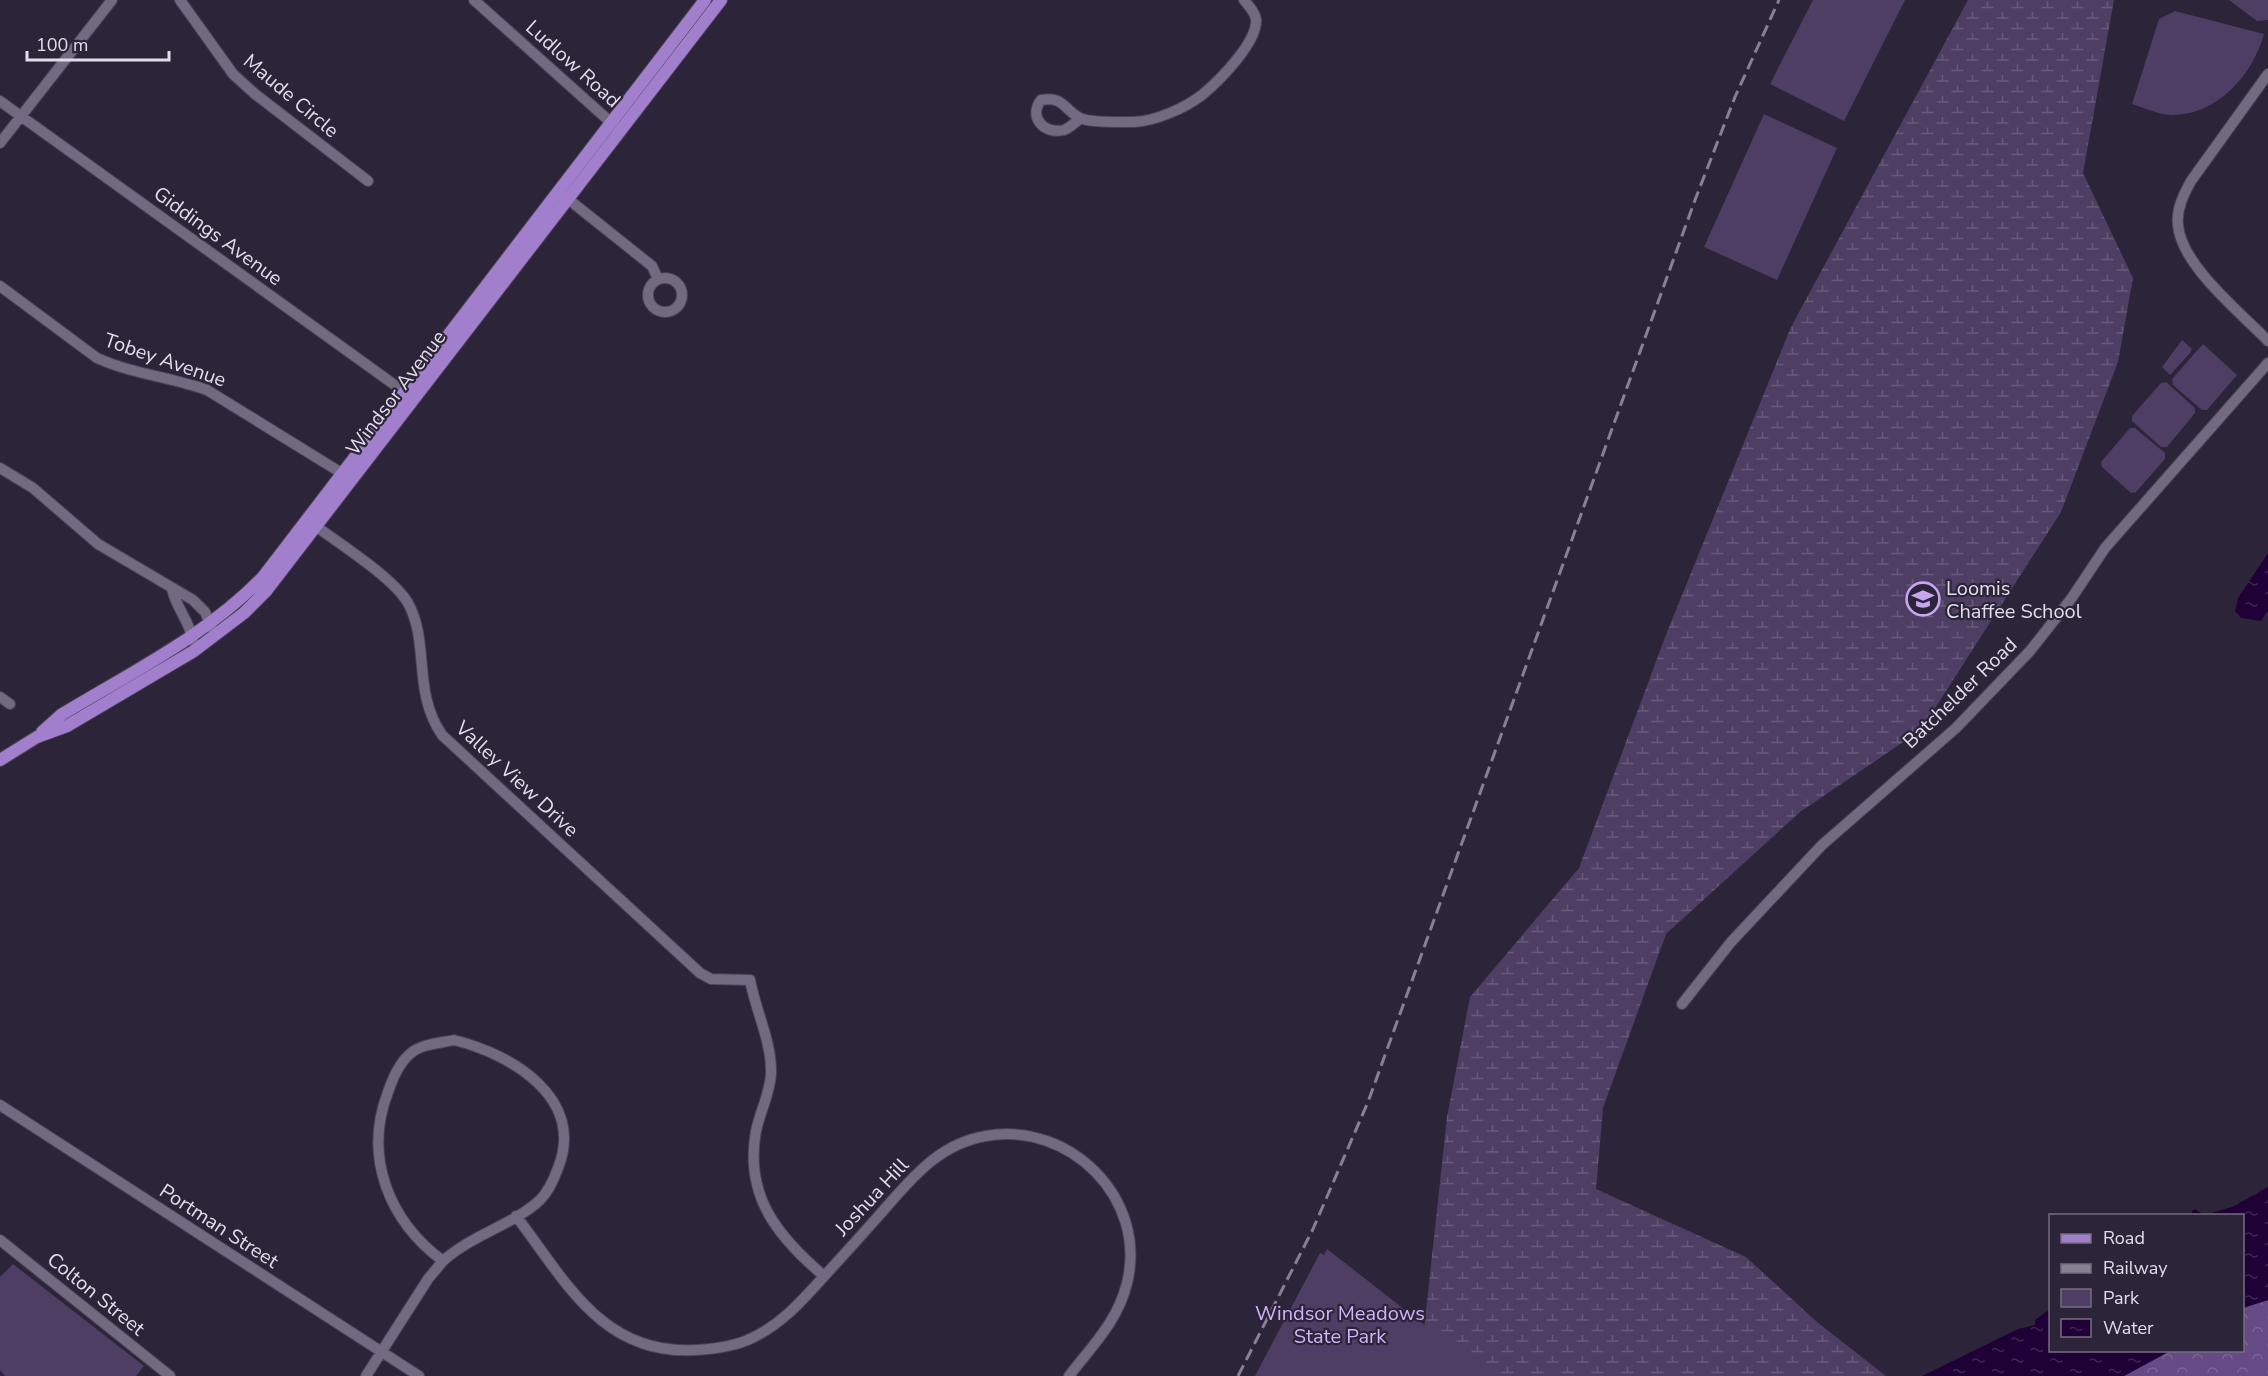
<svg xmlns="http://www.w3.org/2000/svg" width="2268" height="1376" font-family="'Nunito Sans',sans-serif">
<defs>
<pattern id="forest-crowns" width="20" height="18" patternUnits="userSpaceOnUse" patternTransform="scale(1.5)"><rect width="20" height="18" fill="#654a86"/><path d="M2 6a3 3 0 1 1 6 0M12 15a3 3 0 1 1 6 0" fill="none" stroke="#7b6497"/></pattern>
<pattern id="wetland-marsh" width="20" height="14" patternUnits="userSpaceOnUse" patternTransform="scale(1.5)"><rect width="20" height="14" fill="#4e3e63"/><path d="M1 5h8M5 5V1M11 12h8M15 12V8" fill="none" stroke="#67597a"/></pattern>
<pattern id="water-ripples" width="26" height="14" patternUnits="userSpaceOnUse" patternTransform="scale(1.5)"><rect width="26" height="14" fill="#1f0137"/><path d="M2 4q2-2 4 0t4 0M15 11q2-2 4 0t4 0" fill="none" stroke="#3f2554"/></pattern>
</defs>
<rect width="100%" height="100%" fill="#2c2438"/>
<path fill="url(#forest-crowns)" d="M 2268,1300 L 2268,1376 L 2124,1376 L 2170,1351 L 2242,1350 L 2243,1308 Z"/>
<path fill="url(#wetland-marsh)" d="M 1968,0 L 2114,0 L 2083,173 L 2133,278 L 2118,362 L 2061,512 L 1921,730 L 1800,812 L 1666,934 L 1603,1108 L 1596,1189 L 1746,1257 L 1817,1322 L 1886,1376 L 1419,1376 L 1447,1117 L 1470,997 L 1579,868 L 1667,632 L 1791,327 Z"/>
<path fill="#4e3e63" d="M 1813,0 L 1905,0 L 1844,121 L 1770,84 Z
M 2229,0 L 2268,0 L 2268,20 L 2257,21 Z
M 2175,11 L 2264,34 C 2253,74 2218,115 2172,115 C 2160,115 2144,108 2132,104 L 2159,19 Z
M 1764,114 L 1837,148 L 1777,280 L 1704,247 Z
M 2182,340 L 2192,349 L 2190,353 L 2170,375 L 2162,367 Z
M 2203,344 L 2237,375 L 2207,410 L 2202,410 L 2173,385 L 2172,379 Z
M 2166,382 L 2195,408 L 2195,413 L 2167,447 L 2161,447 L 2132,421 L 2132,416 L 2161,383 Z
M 2130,428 L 2135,428 L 2165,453 L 2165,459 L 2136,492 L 2131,493 L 2102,467 L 2101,462 Z
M 1327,1249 L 1490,1376 L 1255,1376 L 1320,1253 L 1324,1255 Z
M 13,1264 L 144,1366 L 136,1376 L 5,1376 L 0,1370 L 0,1277 Z"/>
<path fill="url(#water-ripples)" d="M 2268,553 L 2268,611 L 2261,621 L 2241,618 L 2235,611 L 2238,598 Z
M 2268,1187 L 2268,1300 L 2243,1308 L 2242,1216 L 2192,1215 L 2192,1211 L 2195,1209 L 2204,1215 L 2232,1207 Z
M 2050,1309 L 2050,1350 L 2170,1351 L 2124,1376 L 1922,1376 L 2018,1329 L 2035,1325 L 2035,1320 Z"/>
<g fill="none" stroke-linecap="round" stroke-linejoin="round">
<defs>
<path id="minor" d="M 180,0 L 233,74 L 255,94 L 368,181
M 474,0 L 616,127
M 2268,74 L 2191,181 C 2184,194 2176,209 2178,225 C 2181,265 2241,313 2268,341
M 0,101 L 410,396
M 1080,119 C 1075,122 1070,128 1064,130 C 1044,135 1028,117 1041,100 C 1064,96 1063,109 1080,118 C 1089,123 1122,122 1134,122 C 1156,121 1185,108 1202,95 C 1219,81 1258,42 1256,19 C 1255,12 1249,6 1244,0
M 0,143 L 112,0
M 563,195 L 652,266 L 658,279
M648 295a17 17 0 1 1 34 0a17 17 0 1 1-34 0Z
M 0,286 L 97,358 C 132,374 171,377 207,390 L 348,477
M 0,468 L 33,488 L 98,544 L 193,600 L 205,612 L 212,628
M 309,521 C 336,542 392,576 408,603 C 430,643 412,691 442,735 L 700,973 L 711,979 L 750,980 C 756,1012 772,1042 771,1074 C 770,1093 760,1112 756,1131 C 744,1196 778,1237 824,1276
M 172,589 C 176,608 190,621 193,641
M 0,697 L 10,704
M 1682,1004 L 1731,942 L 1822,845 L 1956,728 L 2030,651 L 2071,599 L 2105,548 L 2268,363
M 454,1040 C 511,1054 586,1098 558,1168 C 554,1179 548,1192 540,1200 C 513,1225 473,1234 443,1261 C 389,1221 363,1157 388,1092 C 393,1078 399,1063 411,1053 C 421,1044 441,1043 454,1040 Z
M 0,1105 L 419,1376
M 516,1216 C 565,1280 602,1356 696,1350 C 714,1349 736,1346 752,1338 C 784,1323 805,1297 828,1272 C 849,1249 869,1227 889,1204 C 917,1172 943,1143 986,1136 C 1069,1121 1148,1198 1127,1283 C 1118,1321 1092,1346 1069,1376
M 0,1240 L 170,1376
M 366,1376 L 428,1279 L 443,1261"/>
<path id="major" d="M 42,732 L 61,715 C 130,673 206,636 263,577 L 705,0
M 0,760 L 37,737 L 67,726 L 194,651 L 244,613 L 266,591 L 721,0"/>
</defs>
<use href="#minor" stroke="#4a4254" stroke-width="12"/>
<use href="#major" stroke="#4a4254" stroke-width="14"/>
<use href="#minor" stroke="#736a82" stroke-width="10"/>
<use href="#major" stroke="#a17fcc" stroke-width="12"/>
<path stroke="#888192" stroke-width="3" stroke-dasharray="12 6" stroke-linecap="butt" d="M 1238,1376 L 1313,1229 L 1368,1102 L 1695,200 L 1735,97 L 1779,0"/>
</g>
<defs>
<symbol id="school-ring" viewBox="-11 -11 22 22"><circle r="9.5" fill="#2c2438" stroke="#c6a6f0" stroke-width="1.5"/><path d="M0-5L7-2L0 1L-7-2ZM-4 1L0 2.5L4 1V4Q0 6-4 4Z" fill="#c6a6f0"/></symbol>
</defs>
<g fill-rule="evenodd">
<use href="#school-ring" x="1904" y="580" width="38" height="38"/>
</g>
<g text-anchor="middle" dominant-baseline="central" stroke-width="4.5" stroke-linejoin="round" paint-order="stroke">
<g font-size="20" fill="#e2dcea" stroke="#2c2438">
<text transform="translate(573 64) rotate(42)">Ludlow Road</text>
<text transform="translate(291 96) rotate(40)">Maude Circle</text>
<text transform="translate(218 236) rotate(36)">Giddings Avenue</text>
<text transform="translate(165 360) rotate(19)">Tobey Avenue</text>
<text transform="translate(396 393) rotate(-53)">Windsor Avenue</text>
<text transform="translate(1960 693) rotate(-44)">Batchelder Road</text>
<text transform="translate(517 779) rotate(43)">Valley View Drive</text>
<text transform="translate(872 1197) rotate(-47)">Joshua Hill</text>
<text transform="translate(219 1226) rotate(33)">Portman Street</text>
<text transform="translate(96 1294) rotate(39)">Colton Street</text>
</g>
<g font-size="20" fill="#e2dcea" stroke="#2c2438" text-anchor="start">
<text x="1946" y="588">Loomis<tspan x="1946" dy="23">Chaffee School</tspan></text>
</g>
<g font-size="20" fill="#d1b3fa" stroke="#2c2438">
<text x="1340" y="1313">Windsor Meadows<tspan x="1340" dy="23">State Park</tspan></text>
</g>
</g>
<rect x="2049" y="1214" width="195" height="138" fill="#2c2438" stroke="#756e7f" stroke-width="1.5"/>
<rect x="2061" y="1234" width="30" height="9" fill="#a17fcc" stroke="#756e7f" stroke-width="1.5"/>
<text x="2103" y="1244" font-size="18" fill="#e2dcea">Road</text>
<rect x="2061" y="1264" width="30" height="9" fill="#888192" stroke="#756e7f" stroke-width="1.5"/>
<text x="2103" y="1274" font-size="18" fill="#e2dcea">Railway</text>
<rect x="2061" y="1289" width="30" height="18" fill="#4e3e63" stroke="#756e7f" stroke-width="1.5"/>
<text x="2103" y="1304" font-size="18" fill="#e2dcea">Park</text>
<rect x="2061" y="1319" width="30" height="18" fill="url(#water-ripples)" stroke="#756e7f" stroke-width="1.5"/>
<text x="2103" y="1334" font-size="18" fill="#e2dcea">Water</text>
<path d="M27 51v9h142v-9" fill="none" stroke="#e2dcea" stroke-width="3"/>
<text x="36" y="51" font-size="18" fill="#e2dcea" stroke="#2c2438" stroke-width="4.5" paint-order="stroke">100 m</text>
</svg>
